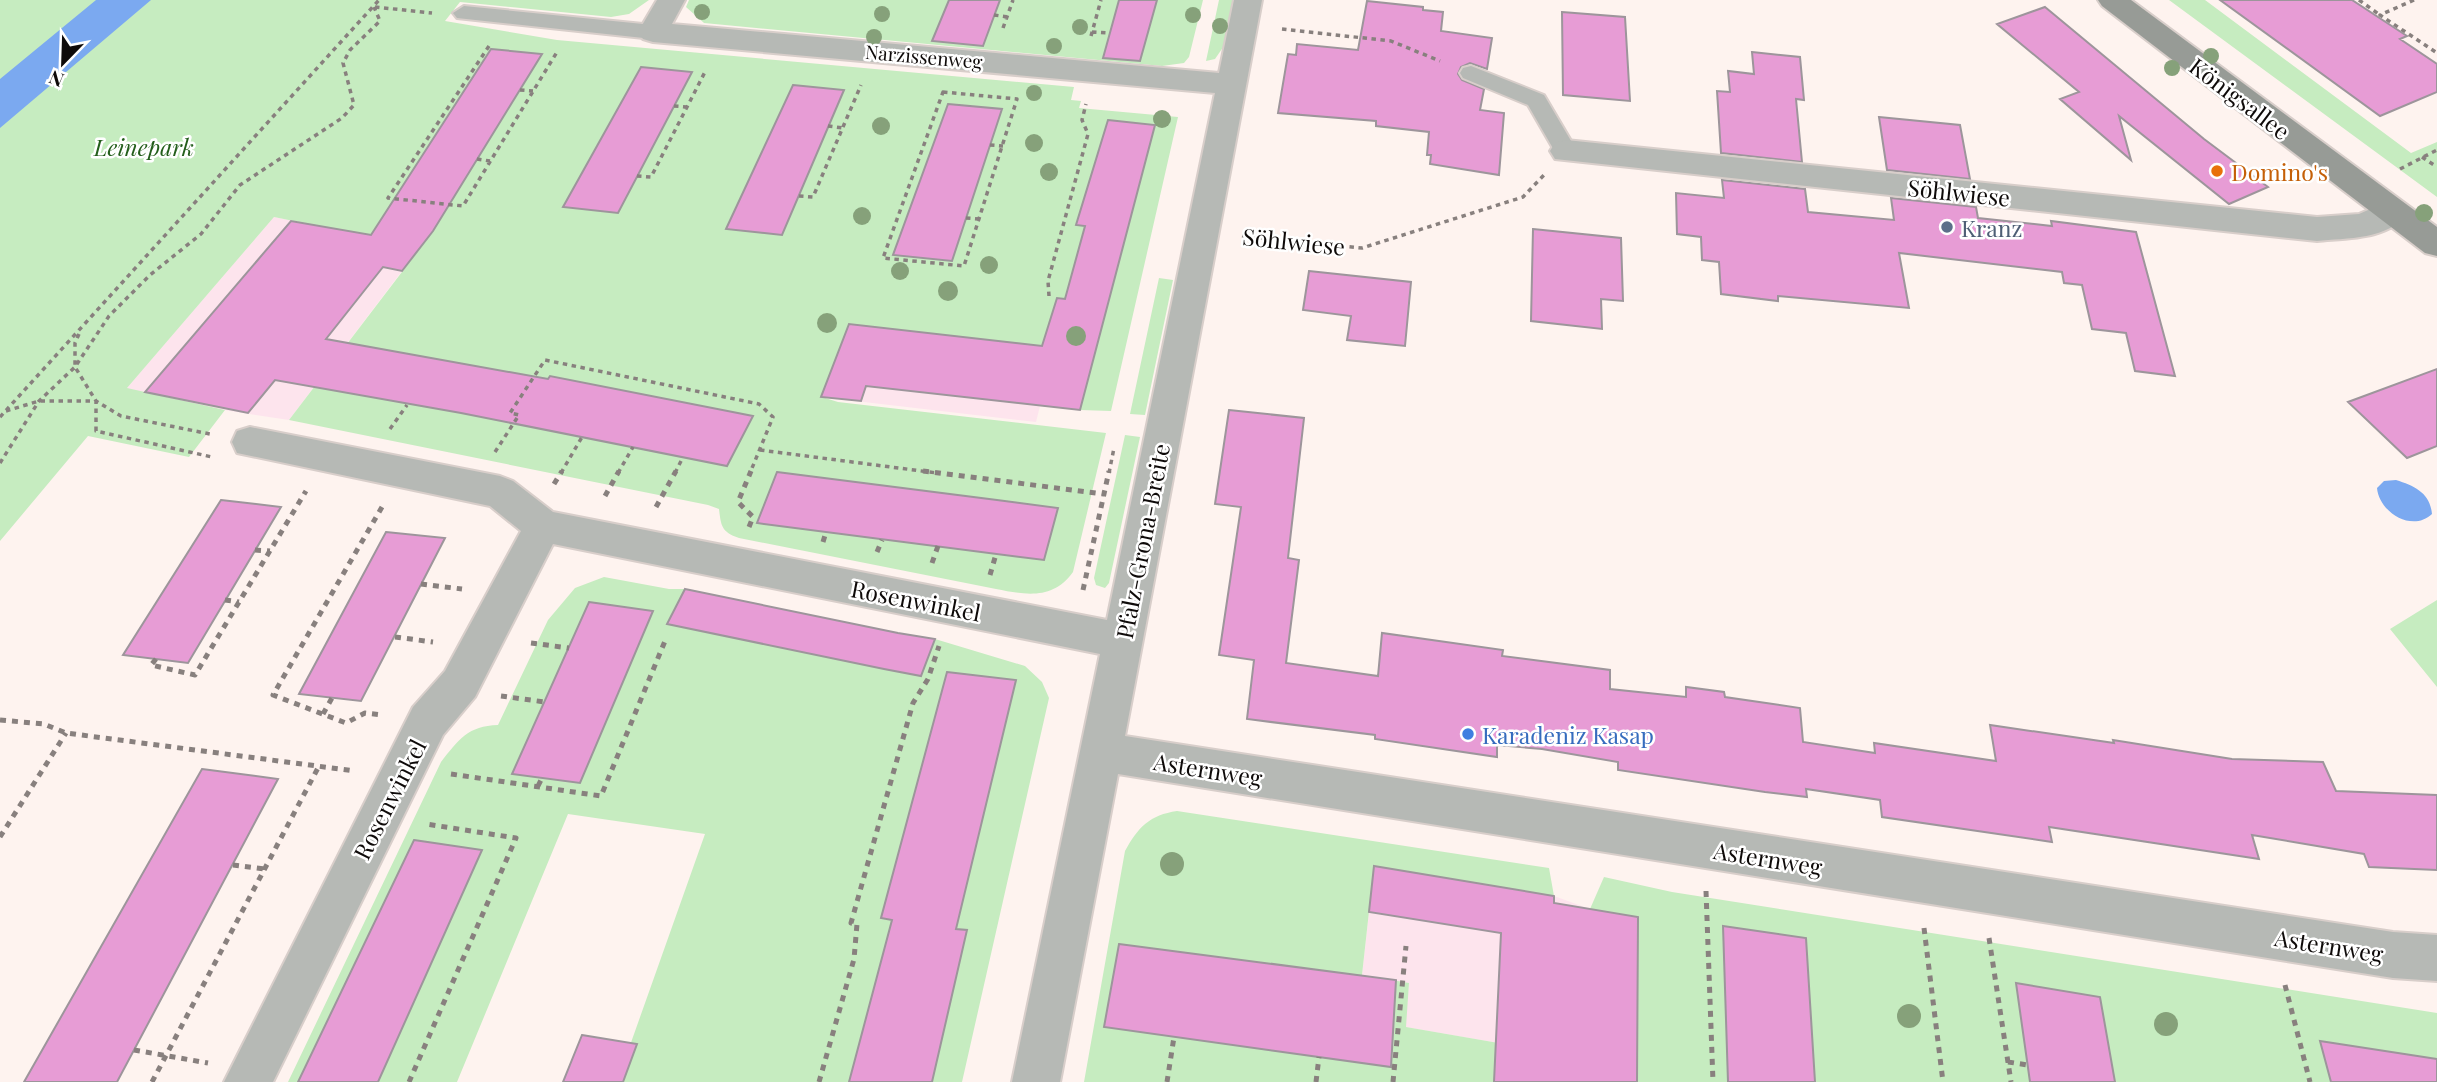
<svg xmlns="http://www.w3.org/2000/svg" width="2437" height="1082" font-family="'Playfair Display',serif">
<rect width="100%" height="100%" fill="#fef3ef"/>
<path fill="#fde4ed" d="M 274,217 L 421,246 L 289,420 L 230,411 L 126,389 Z
M 849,324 L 1094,352 L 1080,410 L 1040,406 L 1036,422 L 821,397 Z
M 1374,866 L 1554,896 L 1590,909 L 1638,917 L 1637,1067 L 1405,1027 L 1409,984 L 1362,976 Z"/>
<path fill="#c6ecc0" d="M 0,0 L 649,0 L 629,14 L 611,17 L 460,2 L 445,21 L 557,40 L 1074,87 L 1071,100 L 1081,101 L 1079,108 L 1178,117 L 1111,411 L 1080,410 L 1094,353 L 849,324 L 822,397 L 838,402 L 1106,433 L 1073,572 C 1053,600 1026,595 996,589 L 739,538 C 721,532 721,525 719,509 L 708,505 L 289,420 L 421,247 L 274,217 L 127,388 L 225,410 L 189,457 L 88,436 L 0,541 Z
M 689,0 L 1203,0 L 1189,57 L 1184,63 L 1162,66 L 704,23 L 686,7 Z
M 1219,0 L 1234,0 L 1226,43 L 1215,59 L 1206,61 Z
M 2169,0 L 2205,0 L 2411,153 L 2437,142 L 2437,197 Z
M 1159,278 L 1173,280 L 1145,415 L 1130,414 Z
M 1125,435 L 1140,437 L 1109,583 L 1105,588 L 1096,585 L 1094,578 Z
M 604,577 L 669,589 L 685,589 L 668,624 L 921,676 L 935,639 L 1025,666 L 1042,682 L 1049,698 L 962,1082 L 617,1082 L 705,834 L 568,814 L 457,1082 L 288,1082 L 441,762 C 459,739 468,726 498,725 L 548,620 L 575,588 Z
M 2437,600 L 2437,687 L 2390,629 Z
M 1177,811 L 1549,868 L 1554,896 L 1374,866 L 1362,975 L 1409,983 L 1406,1027 L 1637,1067 L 1638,917 L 1590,909 L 1604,877 L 1672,892 L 2437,1013 L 2437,1082 L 1084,1082 L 1125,851 C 1138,827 1150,815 1177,811 Z"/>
<path fill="#7ba9f0" d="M 96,0 L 151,0 L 0,128 L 0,79 Z
M 2396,480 C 2415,486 2430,493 2432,514 C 2412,533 2379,512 2377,488 L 2384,481 Z"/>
<path fill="#e79cd5" stroke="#9d959b" stroke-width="2" d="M 949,0 L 1000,0 L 983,46 L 932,41 Z
M 1119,0 L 1157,0 L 1140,61 L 1103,58 Z
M 2220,0 L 2352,0 L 2407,36 L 2400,39 L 2437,64 L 2437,92 L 2380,116 Z
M 1367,1 L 1423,7 L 1423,10 L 1443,12 L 1441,31 L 1492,38 L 1487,69 L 1470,63 L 1461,67 L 1458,74 L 1462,80 L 1484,89 L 1480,110 L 1504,113 L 1499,175 L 1430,164 L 1431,155 L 1427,155 L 1429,132 L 1376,126 L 1376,121 L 1278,113 L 1288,54 L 1296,55 L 1297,44 L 1358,50 Z
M 2045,7 L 2204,139 L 2268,187 L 2229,204 L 2119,116 L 2131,160 L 2060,99 L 2079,92 L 1997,24 Z
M 1562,12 L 1625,17 L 1630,101 L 1563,95 Z
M 491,49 L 542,54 L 433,231 L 402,271 L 383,267 L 326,339 L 548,379 L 550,376 L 753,416 L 727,466 L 461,413 L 275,380 L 248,413 L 145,392 L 291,221 L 371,235 Z
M 1752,52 L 1800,57 L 1804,100 L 1796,99 L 1802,162 L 1721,153 L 1717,91 L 1730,92 L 1728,71 L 1754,74 Z
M 641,67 L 692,72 L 618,213 L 563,207 Z
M 793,85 L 844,90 L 782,235 L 726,229 Z
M 948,104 L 1002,109 L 952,261 L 893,255 Z
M 1879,117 L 1960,125 L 1970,179 L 1887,170 Z
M 1108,120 L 1155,125 L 1080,410 L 866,386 L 861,401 L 821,397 L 849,324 L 1042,346 L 1057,298 L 1065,299 L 1085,226 L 1076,225 Z
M 1722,180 L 1805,189 L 1808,212 L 1894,220 L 1891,198 L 1976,207 L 1978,218 L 2052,226 L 2051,221 L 2136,232 L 2175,376 L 2135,371 L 2126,333 L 2092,329 L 2082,285 L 2064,283 L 2062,272 L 1899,253 L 1909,308 L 1778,296 L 1778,301 L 1721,294 L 1719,262 L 1702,260 L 1701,237 L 1677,234 L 1676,193 L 1724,198 Z
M 1533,229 L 1621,238 L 1623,301 L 1601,299 L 1602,329 L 1531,321 Z
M 1309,271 L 1411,282 L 1405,346 L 1347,340 L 1351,316 L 1303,310 Z
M 2437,369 L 2437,446 L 2407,458 L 2348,402 Z
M 1229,410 L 1304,418 L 1288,558 L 1299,560 L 1286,663 L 1378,676 L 1382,633 L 1503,650 L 1502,656 L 1610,670 L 1610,689 L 1686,697 L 1686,687 L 1724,692 L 1725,697 L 1800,708 L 1803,742 L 1875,753 L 1874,743 L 1996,761 L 1990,725 L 2114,743 L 2113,740 L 2232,759 L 2323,762 L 2336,791 L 2437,795 L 2437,870 L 2369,867 L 2364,854 L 2252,835 L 2259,859 L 2049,827 L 2052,842 L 1882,817 L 1880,800 L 1806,789 L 1807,797 L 1765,792 L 1618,770 L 1618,762 L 1542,749 L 1497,745 L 1497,757 L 1375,739 L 1375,735 L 1247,719 L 1254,660 L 1219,655 L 1241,507 L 1215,504 Z
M 777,472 L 997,500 L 1058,508 L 1044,560 L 757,523 Z
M 221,500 L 281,507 L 188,663 L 123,655 Z
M 386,532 L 445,538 L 361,701 L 299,694 Z
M 685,589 L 898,633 L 935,639 L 921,676 L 884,669 L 667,624 Z
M 589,602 L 653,611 L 580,783 L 512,774 Z
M 947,672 L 1016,680 L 956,929 L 967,930 L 932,1082 L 849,1082 L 892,920 L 881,918 Z
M 202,769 L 278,779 L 117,1082 L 24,1082 Z
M 414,840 L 482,850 L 378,1082 L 298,1082 Z
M 1374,866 L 1554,896 L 1554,903 L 1638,917 L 1637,1082 L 1494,1082 L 1501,933 L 1369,912 Z
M 1723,926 L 1806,938 L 1815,1082 L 1728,1082 Z
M 1119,944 L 1396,980 L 1391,1067 L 1104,1027 Z
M 2016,983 L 2100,997 L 2115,1082 L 2030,1082 Z
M 582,1035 L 637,1044 L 623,1082 L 563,1082 Z
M 2320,1041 L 2437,1059 L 2437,1082 L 2331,1082 Z"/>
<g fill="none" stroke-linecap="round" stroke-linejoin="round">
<defs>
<path id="lane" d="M 464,6 L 653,25 L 664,32 L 653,39 L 457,18 L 453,13 Z
M 1471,66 L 1544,95 L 1577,151 L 1574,157 L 1558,157 L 1528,105 L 1463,78 L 1460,73 L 1463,68 Z"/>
<path id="street" d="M 657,0 L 685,0 L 672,24 L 1219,73 L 1234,0 L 1262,0 L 1125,736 L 2393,932 L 2437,935 L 2437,981 L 2393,978 L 1118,774 L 1060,1082 L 1012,1082 L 1100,654 L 553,544 L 475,697 L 443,735 L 273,1082 L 224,1082 L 413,707 L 445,671 L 521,531 L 490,506 L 237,453 L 232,442 L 237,431 L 250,427 L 500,476 L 513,481 L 553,512 L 1107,620 L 1215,93 L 653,42 L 643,39 L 638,32 Z
M 1566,140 L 2317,217 L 2359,214 L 2391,200 L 2403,204 L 2407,212 C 2391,240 2345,238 2317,241 L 1555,159 L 1550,151 L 1555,143 Z"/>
<path id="secondary" d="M 2098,0 L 2131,0 L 2437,227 L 2437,256 L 2425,253 L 2102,6 Z"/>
</defs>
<use href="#lane" stroke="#d8ceca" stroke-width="4"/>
<use href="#street" stroke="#d8ceca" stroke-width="4"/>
<use href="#secondary" stroke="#d8ceca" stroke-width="4"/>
<path stroke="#88807e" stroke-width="3.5" stroke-dasharray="4.5 4.5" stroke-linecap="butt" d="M 2359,0 L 2380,15
M 2414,0 L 2380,15 L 2437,53
M 375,7 L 432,13
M 994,15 L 1008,17
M 1003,28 L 1013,0
M 1282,29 L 1391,41 L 1440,61
M 1092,32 L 1109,33
M 1091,36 L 1101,0
M 489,46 L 388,198 L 463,206 L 557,52
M 520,90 L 533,91
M 943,92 L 1017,99 L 964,266 L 883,258 Z
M 674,106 L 687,107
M 828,126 L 843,128
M 990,145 L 1003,146
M 2422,157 L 2437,167
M 477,159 L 490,161
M 2400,169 L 2437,150
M 637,176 L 651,177 L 706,70
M 799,196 L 813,197 L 861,85
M 966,218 L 979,219
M 1242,236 L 1362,248 L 1523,197 L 1544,175
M 1049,296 L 1048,281 L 1088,134 L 1082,120 L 1086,104
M 79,334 L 75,343 L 75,367 L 96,401 L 121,416 L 210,434
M 6,411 L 39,401 L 96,401 L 96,431 L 212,457
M 0,417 L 379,0
M 390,429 L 407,405
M 760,450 L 937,473
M 495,452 L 519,415 L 510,413 L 545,360 L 759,404 L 773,417 L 750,473
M 0,463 L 39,401 L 75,367 L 109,316 L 150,275 L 201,234 L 240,185 L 342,118 L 354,105 L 343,63 L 350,50 L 380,21 L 374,7
M 561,473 L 582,437
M 618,473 L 633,447
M 675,473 L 683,457
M 1109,473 L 1114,448"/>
<path stroke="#88807e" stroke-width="5" stroke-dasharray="6 6" stroke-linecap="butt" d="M 923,471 L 1104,494
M 554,484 L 562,471
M 605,496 L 619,471
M 382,507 L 273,695 L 346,723 L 365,713 L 382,715
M 656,507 L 676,471
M 749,527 L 753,517 L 738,502 L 751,471
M 823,542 L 826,532
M 255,550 L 270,551
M 877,552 L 882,540
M 932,563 L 938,546
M 990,575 L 996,554
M 421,584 L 462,589
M 1083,590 L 1109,471
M 225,600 L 239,602
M 395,637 L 433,642
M 531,643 L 569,648
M 156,659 L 151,665 L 195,675 L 306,491
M 501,696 L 545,702
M 323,714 L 332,698
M 0,720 L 44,724 L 66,733 L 355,771
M 451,774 L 601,796 L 665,641
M 538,786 L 542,778
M 0,837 L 66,733
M 233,865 L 264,869
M 1706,891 L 1713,1082
M 1924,928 L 1943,1082
M 1989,938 L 2011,1082
M 2285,985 L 2310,1082
M 134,1050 L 208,1063
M 2008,1062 L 2028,1065
M 152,1082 L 319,766
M 409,1082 L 516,838 L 426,824
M 819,1082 L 854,959 L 857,924 L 851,923 L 913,703 L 928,679 L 939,646
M 1167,1082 L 1174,1037
M 1316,1082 L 1319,1057
M 1393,1082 L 1406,946"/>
<use href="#lane" fill="#b6b9b5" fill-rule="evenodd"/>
<use href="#street" fill="#b6b9b5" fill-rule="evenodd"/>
<use href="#secondary" fill="#979b96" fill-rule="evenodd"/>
</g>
<g fill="#86a17a">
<circle cx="702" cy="12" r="8"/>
<circle cx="882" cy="14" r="8"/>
<circle cx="1193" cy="15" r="8"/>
<circle cx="1220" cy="26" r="8"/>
<circle cx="1080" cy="27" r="8"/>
<circle cx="874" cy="37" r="8"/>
<circle cx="1054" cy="46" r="8"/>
<circle cx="2211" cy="56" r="8"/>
<circle cx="2172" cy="68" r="8"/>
<circle cx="1034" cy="93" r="8"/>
<circle cx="1162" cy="119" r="9"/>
<circle cx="881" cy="126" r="9"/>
<circle cx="1034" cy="143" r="9"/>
<circle cx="1049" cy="172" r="9"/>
<circle cx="2424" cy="213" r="9"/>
<circle cx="862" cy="216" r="9"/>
<circle cx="989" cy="265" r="9"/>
<circle cx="900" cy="271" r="9"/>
<circle cx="948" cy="291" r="10"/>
<circle cx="827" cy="323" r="10"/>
<circle cx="1076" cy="336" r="10"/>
<circle cx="1172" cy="864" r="12"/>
<circle cx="1909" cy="1016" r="12"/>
<circle cx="2166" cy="1024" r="12"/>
</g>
<circle fill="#e8710a" stroke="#fff" stroke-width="2.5" cx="2217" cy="171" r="7"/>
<circle fill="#5c6f8a" stroke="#fff" stroke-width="2.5" cx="1947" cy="227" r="7"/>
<circle fill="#3f7fe0" stroke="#fff" stroke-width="2.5" cx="1468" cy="734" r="7"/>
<g text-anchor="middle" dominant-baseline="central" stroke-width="5" stroke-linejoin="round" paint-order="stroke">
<g font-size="19" fill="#0e0a09" stroke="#fff">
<text transform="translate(924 56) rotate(5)">Narzissenweg</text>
</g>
<g font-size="23" fill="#0e0a09" stroke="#fff">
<text transform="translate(2240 98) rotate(37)">Königsallee</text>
<text transform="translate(1959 192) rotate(6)">Söhlwiese</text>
<text transform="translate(1294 241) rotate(6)">Söhlwiese</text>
<text transform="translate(1142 541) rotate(-79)">Pfalz-Grona-Breite</text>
<text transform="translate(916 600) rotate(11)">Rosenwinkel</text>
<text transform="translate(1208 769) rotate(9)">Asternweg</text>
<text transform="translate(389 799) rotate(-63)">Rosenwinkel</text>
<text transform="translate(1768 858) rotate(9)">Asternweg</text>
<text transform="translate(2329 945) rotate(9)">Asternweg</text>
</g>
<g font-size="23" font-style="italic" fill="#235e1b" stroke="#fff">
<text x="144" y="146">Leinepark</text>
</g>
<g font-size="23" fill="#c56008" stroke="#fff" text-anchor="start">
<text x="2231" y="171">Domino's</text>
</g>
<g font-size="23" fill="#4e5e75" stroke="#fff" text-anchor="start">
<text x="1961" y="227">Kranz</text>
</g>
<g font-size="23" fill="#366cbe" stroke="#fff" text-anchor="start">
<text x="1482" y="734">Karadeniz Kasap</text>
</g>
</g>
<g transform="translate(63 63) rotate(203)" stroke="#ffffff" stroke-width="5" paint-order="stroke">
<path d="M0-5L12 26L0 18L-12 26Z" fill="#0e0a09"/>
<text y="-10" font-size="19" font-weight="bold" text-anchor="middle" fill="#0e0a09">N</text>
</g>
</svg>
